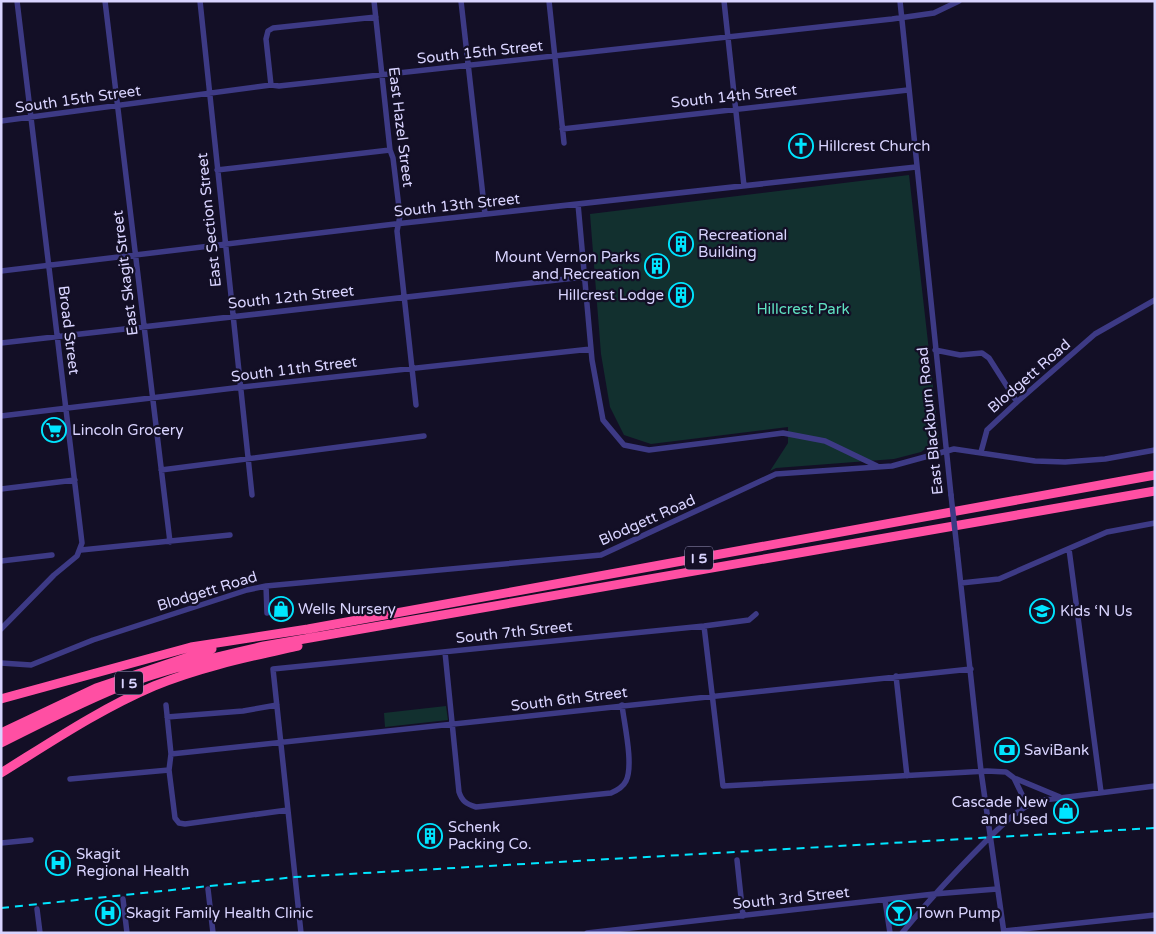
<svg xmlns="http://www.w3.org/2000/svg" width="1156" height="934" font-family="'Varela Round',sans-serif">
<rect width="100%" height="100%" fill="#130f26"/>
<path fill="#12302f" d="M 909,175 L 939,439 L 921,452 L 894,459 L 776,468 L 770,471 L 788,443 L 788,427 L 651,444 L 624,435 L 610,407 L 601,354 L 590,214 Z
M 446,706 L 448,720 L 385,727 L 384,713 Z"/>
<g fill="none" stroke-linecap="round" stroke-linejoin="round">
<path stroke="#3d3a85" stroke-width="5.5" d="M 105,1 L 170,542
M 200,1 L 252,495
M 374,1 L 390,150 L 393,158 L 400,216 L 397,231 L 416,405
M 461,1 L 485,214
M 549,1 L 564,143
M 724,1 L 744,186
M 900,1 L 951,495
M 271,85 L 266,39 L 268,31 L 273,28 L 376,17
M 1,121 L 271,85 L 279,86 L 892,19 L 934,13 L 959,1
M 562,129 L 908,90
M 217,170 L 390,150
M 578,204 L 592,360 L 603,420 L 624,445 L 649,450 L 783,433 L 825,441 L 877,466
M 1,271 L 395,224 L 916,167
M 1,343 L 584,277
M 935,350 L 960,355 L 982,353 L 989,358 L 1017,402
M 1,416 L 234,388 L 591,349
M 981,452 L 987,430 L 1017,402 L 1095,334 L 1155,300
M 161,470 L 424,436
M 1,489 L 75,480
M 957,549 L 981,771 L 1004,933
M 1069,549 L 1101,792
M 81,550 L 230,535
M 1,561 L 52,555
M 961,583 L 999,579 L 1107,532 L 1155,523
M 266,586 L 267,613
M 704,626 L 723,786 L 987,771 L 1006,772 L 1014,778 L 1060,797
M 1,629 L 54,575 L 77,556 L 82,543 L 17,1
M 445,652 L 459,792 C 462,801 466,804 476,807 L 611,793 C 618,790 623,787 626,781 C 634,765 624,723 622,705
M 1,663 L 31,665 L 93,640 L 247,590 L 266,586 L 601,555 L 776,474 L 892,466 L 954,449 L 1035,461 L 1065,462 L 1105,459 L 1155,450
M 896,676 L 907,776
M 166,705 L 171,754 L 169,770 L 175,818 L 179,823 L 185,824 L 288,810
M 167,717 L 243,711 L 277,705
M 171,754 L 971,669
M 1014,778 L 1027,805
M 70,779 L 169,770
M 1,843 L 31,840
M 737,860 L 743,916
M 208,889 L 213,933
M 123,899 L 127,933
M 885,900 L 890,933
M 37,909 L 40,933
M 1004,931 L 1155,915
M 301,933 L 273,669 L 704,626 L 749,620 L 756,614
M 587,933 L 934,894 L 997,889
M 902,933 C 928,901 956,871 985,842 C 1001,826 1015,811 1036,801 L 1155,786"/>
<path stroke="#ff4fa3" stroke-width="9" d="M 1,699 L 191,647 L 308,629 L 1155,475
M 1,733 L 96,688 L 212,649
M 1,743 C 43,722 85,700 129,683 C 172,667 219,656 264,646 L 1155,491
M 1,773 C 51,742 100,709 154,686 C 200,667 249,657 298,646"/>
<path stroke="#00e5ff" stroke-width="2" stroke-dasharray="8 6" stroke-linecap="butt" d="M 1,908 L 295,877 L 1155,828"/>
<path stroke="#3d3a85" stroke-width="5.5" d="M 951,495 L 957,549"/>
</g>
<defs>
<symbol id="church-ring" viewBox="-11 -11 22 22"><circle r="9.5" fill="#130f26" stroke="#00e5ff" stroke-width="1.5"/><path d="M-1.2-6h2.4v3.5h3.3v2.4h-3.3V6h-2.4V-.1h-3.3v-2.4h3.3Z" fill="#00e5ff"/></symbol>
<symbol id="building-ring" viewBox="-11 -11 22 22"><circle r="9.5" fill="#130f26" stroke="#00e5ff" stroke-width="1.5"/><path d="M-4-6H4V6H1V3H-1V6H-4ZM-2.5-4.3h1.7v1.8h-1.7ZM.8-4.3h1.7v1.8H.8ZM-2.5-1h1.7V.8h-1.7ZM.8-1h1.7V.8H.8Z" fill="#00e5ff"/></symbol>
<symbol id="supermarket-ring" viewBox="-11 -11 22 22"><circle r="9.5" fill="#130f26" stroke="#00e5ff" stroke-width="1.5"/><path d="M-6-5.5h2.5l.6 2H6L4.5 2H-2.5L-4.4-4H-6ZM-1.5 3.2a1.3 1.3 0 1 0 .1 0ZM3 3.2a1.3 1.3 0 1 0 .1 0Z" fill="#00e5ff"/></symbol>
<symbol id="shop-ring" viewBox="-11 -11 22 22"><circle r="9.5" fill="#130f26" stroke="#00e5ff" stroke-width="1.5"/><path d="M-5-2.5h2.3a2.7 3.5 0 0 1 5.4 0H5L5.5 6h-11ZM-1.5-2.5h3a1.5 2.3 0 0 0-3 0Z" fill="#00e5ff"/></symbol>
<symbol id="school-ring" viewBox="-11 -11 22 22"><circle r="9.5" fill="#130f26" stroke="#00e5ff" stroke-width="1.5"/><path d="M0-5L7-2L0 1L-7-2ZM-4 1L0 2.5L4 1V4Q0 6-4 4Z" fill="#00e5ff"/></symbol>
<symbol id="bank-ring" viewBox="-11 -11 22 22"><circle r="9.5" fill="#130f26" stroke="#00e5ff" stroke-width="1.5"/><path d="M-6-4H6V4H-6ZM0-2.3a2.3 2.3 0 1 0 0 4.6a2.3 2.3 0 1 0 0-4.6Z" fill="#00e5ff"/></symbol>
<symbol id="hospital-ring" viewBox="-11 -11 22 22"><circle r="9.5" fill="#130f26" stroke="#00e5ff" stroke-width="1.5"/><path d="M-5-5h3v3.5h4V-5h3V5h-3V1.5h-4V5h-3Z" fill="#00e5ff"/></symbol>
<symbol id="bar-ring" viewBox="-11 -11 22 22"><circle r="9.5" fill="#130f26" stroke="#00e5ff" stroke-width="1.5"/><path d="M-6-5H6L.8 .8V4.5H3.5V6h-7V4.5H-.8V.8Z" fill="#00e5ff"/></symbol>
</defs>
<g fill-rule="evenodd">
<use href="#church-ring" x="787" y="132" width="28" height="28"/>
<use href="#building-ring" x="667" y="230" width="28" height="28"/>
<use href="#building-ring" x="643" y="252" width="28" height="28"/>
<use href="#building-ring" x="667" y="281" width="28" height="28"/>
<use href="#supermarket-ring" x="40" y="416" width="28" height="28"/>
<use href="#shop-ring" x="267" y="595" width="28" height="28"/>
<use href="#school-ring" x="1028" y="597" width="28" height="28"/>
<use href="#bank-ring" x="993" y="736" width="28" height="28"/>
<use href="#shop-ring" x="1052" y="797" width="28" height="28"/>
<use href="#building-ring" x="416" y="822" width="28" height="28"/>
<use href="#hospital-ring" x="44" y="849" width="28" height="28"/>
<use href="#hospital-ring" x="94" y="899" width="28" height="28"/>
<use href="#bar-ring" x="885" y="899" width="28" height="28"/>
</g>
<g text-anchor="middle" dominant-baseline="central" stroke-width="4.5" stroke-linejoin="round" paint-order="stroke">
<g fill="#130f26" stroke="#9e99be" stroke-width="1">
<rect x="685" y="546.5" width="28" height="23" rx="4"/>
<rect x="115" y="671.5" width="28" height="23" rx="4"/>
</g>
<g font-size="14" font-weight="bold" fill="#d9d4ff">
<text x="699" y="558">I 5</text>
<text x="129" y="683">I 5</text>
</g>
<g font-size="15" fill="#d9d4ff" stroke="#130f26">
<text transform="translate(480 52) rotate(-6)">South 15th Street</text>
<text transform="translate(734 96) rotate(-6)">South 14th Street</text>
<text transform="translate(78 99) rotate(-8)">South 15th Street</text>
<text transform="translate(401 127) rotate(83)">East Hazel Street</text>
<text transform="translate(457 205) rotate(-6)">South 13th Street</text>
<text transform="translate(209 220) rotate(-96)">East Section Street</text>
<text transform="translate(125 273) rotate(-97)">East Skagit Street</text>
<text transform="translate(291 297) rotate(-6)">South 12th Street</text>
<text transform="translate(69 330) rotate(83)">Broad Street</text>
<text transform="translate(294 369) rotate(-7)">South 11th Street</text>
<text transform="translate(1029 376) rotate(-41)">Blodgett Road</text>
<text transform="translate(930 421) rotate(-96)">East Blackburn Road</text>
<text transform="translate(647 520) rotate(-24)">Blodgett Road</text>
<text transform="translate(207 591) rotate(-17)">Blodgett Road</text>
<text transform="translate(514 632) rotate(-6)">South 7th Street</text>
<text transform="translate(569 699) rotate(-7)">South 6th Street</text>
<text transform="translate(791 898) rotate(-6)">South 3rd Street</text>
</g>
<g font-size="15" fill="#d9d4ff" stroke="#130f26" text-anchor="start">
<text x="818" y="146">Hillcrest Church</text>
<text x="698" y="235">Recreational<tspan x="698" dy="17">Building</tspan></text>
<text x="640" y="257" text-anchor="end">Mount Vernon Parks<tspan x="640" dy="17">and Recreation</tspan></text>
<text x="664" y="295" text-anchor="end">Hillcrest Lodge</text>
<text x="72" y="430">Lincoln Grocery</text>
<text x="298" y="609">Wells Nursery</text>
<text x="1060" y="611">Kids ‘N Us</text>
<text x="1024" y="750">SaviBank</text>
<text x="1048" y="802" text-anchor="end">Cascade New<tspan x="1048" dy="17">and Used</tspan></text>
<text x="448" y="827">Schenk<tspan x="448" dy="17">Packing Co.</tspan></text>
<text x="76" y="854">Skagit<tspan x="76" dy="17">Regional Health</tspan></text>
<text x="126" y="913">Skagit Family Health Clinic</text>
<text x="916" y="913">Town Pump</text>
</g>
<g font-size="15" fill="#5fe0c0" stroke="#130f26">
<text x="803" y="309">Hillcrest Park</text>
</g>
</g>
<rect width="1156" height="934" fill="none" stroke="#d9d4ff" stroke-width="5"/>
</svg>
